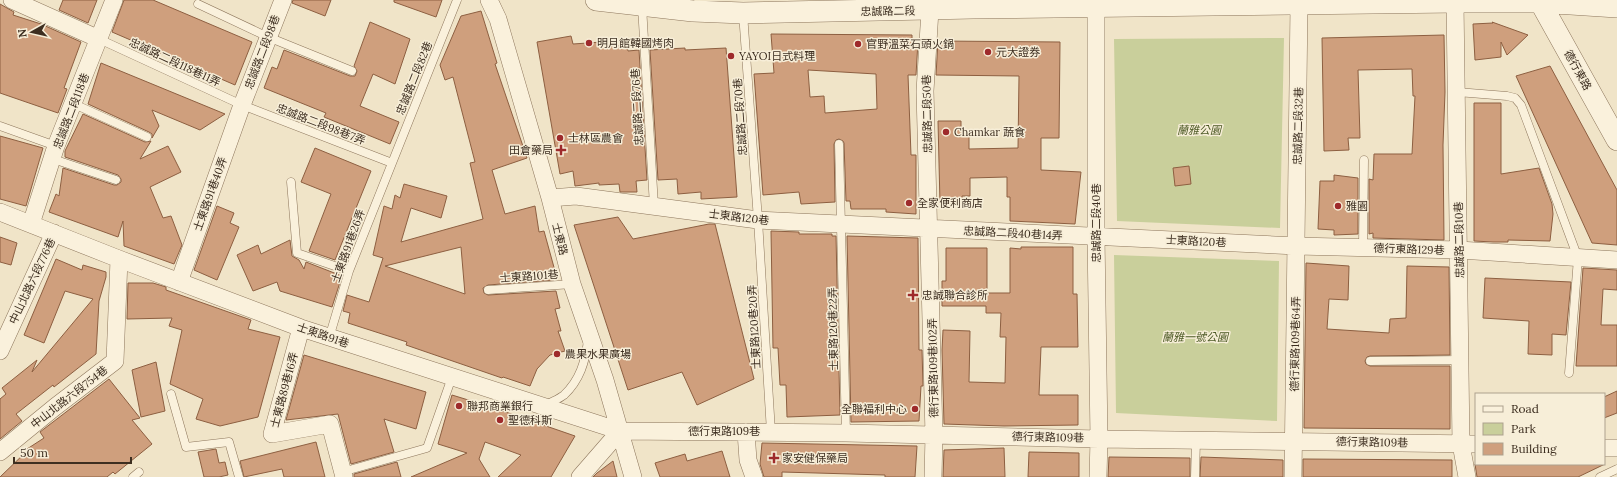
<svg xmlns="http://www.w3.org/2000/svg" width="1617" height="477" font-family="Lora,'Noto Sans TC',serif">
<rect width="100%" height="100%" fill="#f0e4c8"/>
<path fill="#c9cf9b" d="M 1284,38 L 1280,228 L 1117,221 L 1114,39 Z
M 1114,255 L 1279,261 L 1277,421 L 1116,413 Z"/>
<path fill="#cf9f7d" stroke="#8d5f41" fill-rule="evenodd" d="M 63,0 L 97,0 L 88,23 L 59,10 Z
M 124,0 L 153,0 L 252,42 L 235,85 L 112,32 Z
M 293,0 L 331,0 L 325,16 L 292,3 Z
M 394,0 L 442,0 L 436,17 L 394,2 Z
M 0,4 L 14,12 L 13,15 L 41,24 L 81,42 L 64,88 L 67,89 L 58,113 L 0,93 Z
M 481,11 L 497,63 L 495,64 L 527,158 L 492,170 L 505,214 L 535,206 L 539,232 L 544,231 L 555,271 L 552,272 L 554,280 L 488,285 L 483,288 L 484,293 L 488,295 L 556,291 L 560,308 L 555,309 L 561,331 L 558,331 L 565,351 L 550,355 L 537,369 L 530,386 L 503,377 L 502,378 L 406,345 L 407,342 L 348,323 L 350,313 L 343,311 L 347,295 L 369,302 L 383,258 L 373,255 L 384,206 L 392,209 L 395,195 L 400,198 L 404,184 L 447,196 L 441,218 L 411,208 L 401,242 L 483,219 L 470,163 L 475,162 L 453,77 L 445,80 L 440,65 L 461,16 ZM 461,247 L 465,294 L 385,266 Z
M 370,22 L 410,39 L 395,84 L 373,74 L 360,106 L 399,122 L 390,144 L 324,117 L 326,113 L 264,88 L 272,67 L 277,69 L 284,50 L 350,76 L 355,76 L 357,71 L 354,66 Z
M 1492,22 L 1528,35 L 1507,55 L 1501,42 L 1501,57 L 1475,60 L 1473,24 L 1493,23 Z
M 771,34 L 912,35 L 912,41 L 918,41 L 916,75 L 908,75 L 911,155 L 916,155 L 916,214 L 886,212 L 886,209 L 851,209 L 850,201 L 846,201 L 844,143 L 843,141 L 839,139 L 836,140 L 834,144 L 835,202 L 801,204 L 799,192 L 763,195 L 754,74 L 774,73 ZM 808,70 L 876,74 L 877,109 L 825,113 L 824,96 L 810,97 Z
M 1444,35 L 1445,92 L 1443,145 L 1444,240 L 1373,238 L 1373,233 L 1369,234 L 1369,179 L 1373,180 L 1374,154 L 1412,154 L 1415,96 L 1413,96 L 1412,69 L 1358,70 L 1360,138 L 1348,138 L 1349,150 L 1324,151 L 1322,38 Z
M 571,36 L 573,44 L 602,42 L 602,47 L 627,45 L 628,51 L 639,50 L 647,180 L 636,181 L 637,192 L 620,192 L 619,184 L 599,185 L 599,183 L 575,186 L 573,171 L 560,174 L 537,42 Z
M 938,41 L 1060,42 L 1059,138 L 1041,138 L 1041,170 L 1081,172 L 1075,224 L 1010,221 L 1010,197 L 1007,197 L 1007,177 L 970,178 L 970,196 L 962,196 L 963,204 L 940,204 L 938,121 L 961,121 L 961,131 L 969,131 L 969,149 L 1018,148 L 1019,76 L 936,75 Z
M 685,48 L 685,50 L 726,48 L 737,197 L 701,199 L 701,192 L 678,194 L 677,179 L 658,180 L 650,50 Z
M 101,63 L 225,114 L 200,130 L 152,110 L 159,126 L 152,138 L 152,134 L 149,132 L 88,104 Z
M 1550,66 L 1617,190 L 1617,245 L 1592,243 L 1516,76 Z
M 1474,103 L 1501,103 L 1501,174 L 1539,168 L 1552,204 L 1553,214 L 1550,241 L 1508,240 L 1508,242 L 1493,242 L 1474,241 Z
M 83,114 L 145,142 L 151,141 L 140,159 L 168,146 L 181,172 L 150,187 L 163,218 L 171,216 L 182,245 L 174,264 L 124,246 L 123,221 L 118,237 L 49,212 L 56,194 L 59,196 L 63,168 L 114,185 L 117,185 L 121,182 L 121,179 L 118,175 L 65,157 L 65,151 Z
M 0,136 L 43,148 L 26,206 L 0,199 Z
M 315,148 L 371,171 L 335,260 L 309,251 L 331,194 L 301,182 Z
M 1189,166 L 1191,184 L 1175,186 L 1173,168 Z
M 1334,175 L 1358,178 L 1358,234 L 1334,235 L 1334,230 L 1318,229 L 1320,181 L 1334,181 Z
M 217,206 L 234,213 L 230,223 L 239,227 L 217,280 L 194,270 Z
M 618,217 L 633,239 L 709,224 L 715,224 L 754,379 L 697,405 L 682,372 L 628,390 L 574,225 Z
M 771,231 L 799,232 L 799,234 L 832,234 L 832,236 L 836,236 L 840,415 L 787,417 L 786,385 L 780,385 L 778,348 L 773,348 Z
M 847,236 L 918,238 L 919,350 L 922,350 L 923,386 L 921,386 L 919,421 L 851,422 Z
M 0,237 L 17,243 L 11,265 L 0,262 Z
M 290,240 L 292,256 L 299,260 L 304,269 L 306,262 L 342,276 L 332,307 L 280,291 L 277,282 L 253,291 L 237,255 L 258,245 L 261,254 Z
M 1021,247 L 1073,247 L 1073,294 L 1077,294 L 1078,347 L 1041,347 L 1039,395 L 1078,395 L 1078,425 L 1004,426 L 944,424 L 942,350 L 943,330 L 970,331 L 969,382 L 1005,383 L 1006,337 L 1000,337 L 1001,313 L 986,313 L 986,306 L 942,306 L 942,281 L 946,281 L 946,248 L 987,248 L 987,293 L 1010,293 L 1010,248 L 1021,249 Z
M 56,259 L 82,270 L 83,265 L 106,272 L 106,277 L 99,301 L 96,354 L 54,387 L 53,385 L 16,414 L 22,421 L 0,439 L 0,399 L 6,394 L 2,388 L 37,360 L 32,372 L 93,299 L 65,291 L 44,343 L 24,335 Z
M 1306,263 L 1349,266 L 1348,300 L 1329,299 L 1327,329 L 1389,333 L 1390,319 L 1406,318 L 1407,266 L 1449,267 L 1450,355 L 1370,356 L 1367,357 L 1365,361 L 1366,364 L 1370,366 L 1450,366 L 1450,429 L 1304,428 Z
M 1583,268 L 1617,270 L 1617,290 L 1603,289 L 1601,325 L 1617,325 L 1617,366 L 1576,366 Z
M 1485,278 L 1571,282 L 1566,335 L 1552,334 L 1552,355 L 1528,354 L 1529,321 L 1483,318 Z
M 128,283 L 153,283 L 166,287 L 166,290 L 251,320 L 248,329 L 280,337 L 258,417 L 220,426 L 196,419 L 203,399 L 170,384 L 182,330 L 169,326 L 172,318 L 127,319 Z
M 304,355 L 426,392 L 416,429 L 384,419 L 394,452 L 351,464 L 338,414 L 286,420 Z
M 156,362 L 165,411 L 141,417 L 132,370 Z
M 109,379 L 140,418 L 132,420 L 152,444 L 115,474 L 113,472 L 107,477 L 0,477 L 28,450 L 27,449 L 44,438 L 40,432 Z
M 1617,391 L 1617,413 L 1604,418 L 1604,397 Z
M 452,395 L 491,407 L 575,436 L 551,477 L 498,477 L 521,455 L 485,442 L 479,459 L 490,477 L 411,477 L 467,453 L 438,444 Z
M 316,442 L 325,477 L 284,477 L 282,469 L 244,477 L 240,461 Z
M 762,443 L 917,446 L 915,477 L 885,477 L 885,475 L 782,472 L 782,477 L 764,477 L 760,464 Z
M 1004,448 L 1005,477 L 943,477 L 944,450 Z
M 216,449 L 219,463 L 225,462 L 228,475 L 219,477 L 204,477 L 198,452 Z
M 722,451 L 730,477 L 660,477 L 655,463 L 685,454 L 687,461 Z
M 1029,452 L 1079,453 L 1079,477 L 1028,477 Z
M 1109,457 L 1190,458 L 1190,477 L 1108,477 Z
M 1201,457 L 1283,460 L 1283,477 L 1200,477 Z
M 1303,459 L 1452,460 L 1452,477 L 1303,477 Z
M 613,461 L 617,477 L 593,477 L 597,473 Z
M 397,462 L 401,477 L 354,477 L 354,474 Z
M 1475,464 L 1605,464 L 1578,477 L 1477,477 Z"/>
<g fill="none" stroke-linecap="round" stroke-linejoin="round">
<defs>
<path id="service" d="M 198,4 L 268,37 L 352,71
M 642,6 L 654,206
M 743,13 L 758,220 L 771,432
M 99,39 L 242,105 L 392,163
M 1457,92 L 1507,96 L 1515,98 L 1521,105 L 1578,258 L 1569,373
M 74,104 L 147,137
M 0,126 L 56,146
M 839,144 L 846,433
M 53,159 L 116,180
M 291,182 L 297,253 L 349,271
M 1363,247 L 1364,160
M 488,290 L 572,284
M 329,338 L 349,271 L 457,0
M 1370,361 L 1460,360
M 171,394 L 186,447 L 229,442 L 239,477
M 545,406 C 551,402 559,399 564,395 C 580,380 585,362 588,341
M 342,472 L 427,448 L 452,377
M 133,477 L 139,472
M 1195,477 L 1196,440
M 1600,477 L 1617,469"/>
<path id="minor" d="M 12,0 L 99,39
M 489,0 L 498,19 L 550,198 L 572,284 L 605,380 L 633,477
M 1455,2 L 1461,444 L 1467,477
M 1096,7 L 1096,236 L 1099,439 L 1098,477
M 550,198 L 576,196 L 758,220 L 1297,246 L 1459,250 L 1617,260
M 0,212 L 119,259 L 301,328 L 620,431 L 846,433 L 1099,439 L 1476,444
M 31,224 L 56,146 L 114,0
M 179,282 L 242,105 L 283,0
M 301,328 L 272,434 L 330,424 L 344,477
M 0,351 L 54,233
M 746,432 L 748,460 L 754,477
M 1604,448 L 1617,448
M 0,452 L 55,407 L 115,361 L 119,259
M 580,477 L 620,431
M 933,477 L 934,435 L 925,91 L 930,10 L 933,0
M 1293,477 L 1299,5"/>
<path id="tertiary" d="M 596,0 L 693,11 L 743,13 L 973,8 L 1455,2 L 1540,2 L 1617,7
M 1539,0 L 1617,140"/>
</defs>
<use href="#service" stroke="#8d765c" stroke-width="9"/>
<use href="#minor" stroke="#8d765c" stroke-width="18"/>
<use href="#tertiary" stroke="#8d765c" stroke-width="22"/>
<use href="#service" stroke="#faf1dc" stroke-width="8"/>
<use href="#minor" stroke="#faf1dc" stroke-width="17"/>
<use href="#tertiary" stroke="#faf1dc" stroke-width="21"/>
</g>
<g fill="#9e2a2b" stroke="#f7eed8" stroke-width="1.5">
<circle cx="589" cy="43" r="4"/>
<circle cx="858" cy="44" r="4"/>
<circle cx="988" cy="52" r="4"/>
<circle cx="731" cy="56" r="4"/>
<circle cx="946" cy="132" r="4"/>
<circle cx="560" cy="138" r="4"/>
<path d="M559 144h4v4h4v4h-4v4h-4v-4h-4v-4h4z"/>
<circle cx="909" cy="203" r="4"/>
<circle cx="1338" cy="206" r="4"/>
<path d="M911 289h4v4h4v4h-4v4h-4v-4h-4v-4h4z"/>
<circle cx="557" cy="354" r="4"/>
<circle cx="459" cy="406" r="4"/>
<circle cx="915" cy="409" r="4"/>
<circle cx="500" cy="420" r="4"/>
<path d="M772 452h4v4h4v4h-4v4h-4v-4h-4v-4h4z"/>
</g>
<g text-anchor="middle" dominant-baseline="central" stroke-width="3" stroke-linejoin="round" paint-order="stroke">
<g font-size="11" fill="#3d2e20" stroke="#f7eed8">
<text transform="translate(888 11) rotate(-1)">忠誠路二段</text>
<text transform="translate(262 52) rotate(-69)">忠誠路二段98巷</text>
<text transform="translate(175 62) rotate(25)">忠誠路二段118巷11弄</text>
<text transform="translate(1578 70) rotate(61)">德行東路</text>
<text transform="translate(414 78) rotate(-68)">忠誠路二段82巷</text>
<text transform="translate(637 107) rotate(-93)">忠誠路二段76巷</text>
<text transform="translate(71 111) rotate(-69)">忠誠路二段118巷</text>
<text transform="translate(927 114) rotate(-91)">忠誠路二段50巷</text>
<text transform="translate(740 117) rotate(-94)">忠誠路二段70巷</text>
<text transform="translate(321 124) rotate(21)">忠誠路二段98巷7弄</text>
<text transform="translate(1298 126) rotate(-89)">忠誠路二段32巷</text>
<text transform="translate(210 194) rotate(-70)">士東路91巷40弄</text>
<text transform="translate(739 217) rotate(7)">士東路120巷</text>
<text transform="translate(1096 223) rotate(-90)">忠誠路二段40巷</text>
<text transform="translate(1013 233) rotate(3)">忠誠路二段40巷14弄</text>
<text transform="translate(560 239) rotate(76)">士東路</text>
<text transform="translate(1459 240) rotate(-91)">忠誠路二段10巷</text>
<text transform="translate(1196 241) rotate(3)">士東路120巷</text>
<text transform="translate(348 246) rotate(-70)">士東路91巷26弄</text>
<text transform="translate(1409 249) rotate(2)">德行東路129巷</text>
<text transform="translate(529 276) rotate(-4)">士東路101巷</text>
<text transform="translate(32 281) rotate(-65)">中山北路六段776巷</text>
<text transform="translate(754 327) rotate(-93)">士東路120巷20弄</text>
<text transform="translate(833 329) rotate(-91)">士東路120巷22弄</text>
<text transform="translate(323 335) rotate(19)">士東路91巷</text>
<text transform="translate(1295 344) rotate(-89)">德行東路109巷64弄</text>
<text transform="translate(933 368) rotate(-91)">德行東路109巷102弄</text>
<text transform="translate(284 390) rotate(-75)">士東路89巷16弄</text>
<text transform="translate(69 397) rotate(-38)">中山北路六段754巷</text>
<text x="724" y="431">德行東路109巷</text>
<text transform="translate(1048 437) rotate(1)">德行東路109巷</text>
<text transform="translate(1372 442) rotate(1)">德行東路109巷</text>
</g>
<g font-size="11" fill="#3d2e20" stroke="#f7eed8" text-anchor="start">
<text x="597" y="43">明月館韓國烤肉</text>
<text x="866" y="44">官野溫菜石頭火鍋</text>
<text x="996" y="52">元大證券</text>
<text x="739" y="56">YAYOI日式料理</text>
<text x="954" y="132">Chamkar 蔬食</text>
<text x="568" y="138">士林區農會</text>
<text x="553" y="150" text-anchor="end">田倉藥局</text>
<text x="917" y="203">全家便利商店</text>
<text x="1346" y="206">雅園</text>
<text x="922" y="295">忠誠聯合診所</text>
<text x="565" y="354">農果水果廣場</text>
<text x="467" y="406">聯邦商業銀行</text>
<text x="907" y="409" text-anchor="end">全聯福利中心</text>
<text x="508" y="420">聖德科斯</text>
<text x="782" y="458">家安健保藥局</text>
</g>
<g font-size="11" font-style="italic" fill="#4d5a26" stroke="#f7eed8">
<text x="1199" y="130">蘭雅公園</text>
<text x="1195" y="337">蘭雅一號公園</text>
</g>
</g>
<rect x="1475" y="393" width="130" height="72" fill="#f7eed8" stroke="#ada18e"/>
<rect x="1483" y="406" width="20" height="6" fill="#faf1dc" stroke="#ada18e"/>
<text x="1511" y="413" font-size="12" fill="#3d2e20">Road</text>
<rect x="1483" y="423" width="20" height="12" fill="#c9cf9b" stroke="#ada18e"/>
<text x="1511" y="433" font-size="12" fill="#3d2e20">Park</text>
<rect x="1483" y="443" width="20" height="12" fill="#cf9f7d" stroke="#ada18e"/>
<text x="1511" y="453" font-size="12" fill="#3d2e20">Building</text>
<g transform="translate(32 32) rotate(262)" stroke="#f7eed8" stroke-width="3" paint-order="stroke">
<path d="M0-3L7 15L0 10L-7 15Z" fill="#3d2e20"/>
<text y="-6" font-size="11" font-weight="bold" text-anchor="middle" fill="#3d2e20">N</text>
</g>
<path d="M14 457v6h117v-6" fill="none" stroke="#3d2e20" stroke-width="2"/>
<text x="20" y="457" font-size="12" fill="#3d2e20" stroke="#f7eed8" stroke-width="3" paint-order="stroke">50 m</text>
</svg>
